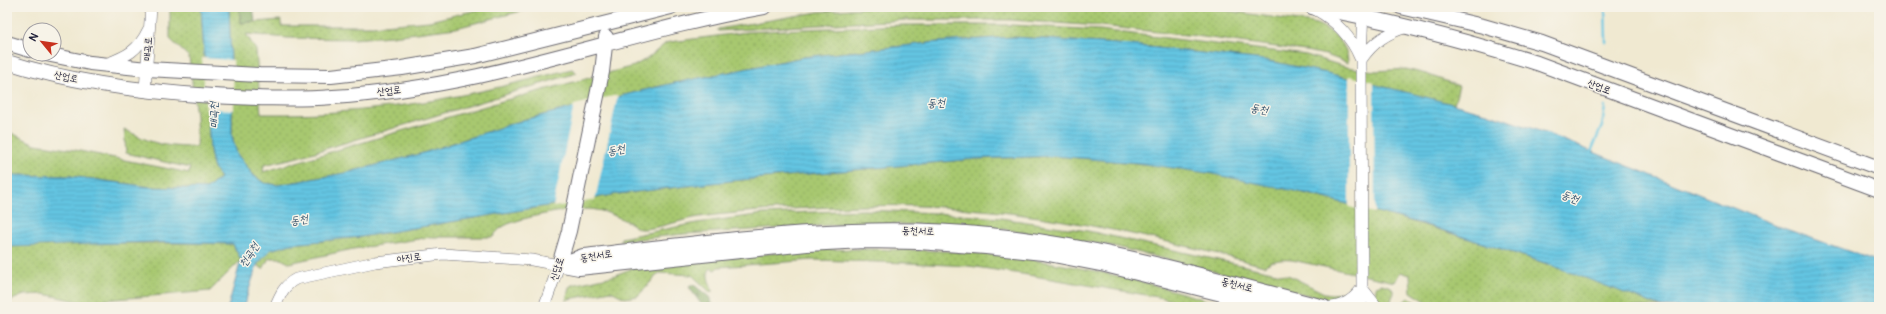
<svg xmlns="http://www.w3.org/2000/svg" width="1886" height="314" font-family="Pangolin,'Poor Story',sans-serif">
<defs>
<pattern id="grass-dots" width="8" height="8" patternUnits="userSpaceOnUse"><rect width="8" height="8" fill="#a7c870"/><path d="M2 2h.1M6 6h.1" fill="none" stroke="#8fac62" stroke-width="1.8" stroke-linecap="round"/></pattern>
<pattern id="forest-firs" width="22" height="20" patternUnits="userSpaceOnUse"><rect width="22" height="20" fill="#85ac62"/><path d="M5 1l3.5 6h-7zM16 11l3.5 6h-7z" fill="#6c8c52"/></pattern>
<pattern id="water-rules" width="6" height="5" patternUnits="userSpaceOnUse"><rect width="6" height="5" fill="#64c5e2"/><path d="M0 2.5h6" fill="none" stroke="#56a9c3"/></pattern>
</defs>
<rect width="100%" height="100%" fill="#f7f3e8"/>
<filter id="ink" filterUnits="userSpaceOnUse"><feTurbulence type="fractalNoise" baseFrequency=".025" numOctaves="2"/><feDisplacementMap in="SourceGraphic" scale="8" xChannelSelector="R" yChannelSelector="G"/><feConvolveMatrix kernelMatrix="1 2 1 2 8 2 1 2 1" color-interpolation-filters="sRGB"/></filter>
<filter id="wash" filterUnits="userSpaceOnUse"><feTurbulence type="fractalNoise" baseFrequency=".012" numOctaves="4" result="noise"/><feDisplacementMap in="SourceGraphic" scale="16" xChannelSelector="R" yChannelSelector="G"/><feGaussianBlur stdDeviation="0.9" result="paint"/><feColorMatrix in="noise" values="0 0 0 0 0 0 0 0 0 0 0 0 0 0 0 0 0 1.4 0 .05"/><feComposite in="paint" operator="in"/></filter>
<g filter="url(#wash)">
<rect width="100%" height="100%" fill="#f0e9d1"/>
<path fill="url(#grass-dots)" stroke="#647556" d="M 170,7 L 201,7 L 210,150 L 213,166 L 220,178 L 207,189 L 150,187 L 70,176 L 7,175 L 7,131 L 35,144 L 75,150 L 189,173 L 190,168 L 126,153 L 124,129 C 152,144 165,147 197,147 L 196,116 L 189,57 L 170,39 Z
M 229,7 L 239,7 L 241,23 L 281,20 L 281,26 L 373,26 L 429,21 L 490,7 L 537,7 L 456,28 L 392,36 L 352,39 L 287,38 L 246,34 L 256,50 L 261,114 C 326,115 393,109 457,96 C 496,89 534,78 572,69 L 577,73 L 298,157 L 264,165 L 263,172 L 506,100 L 634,66 L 648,58 L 666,43 L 670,42 L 747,32 L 805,29 L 904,25 L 1011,25 L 1100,30 L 1306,55 L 1346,67 L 1375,71 L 1406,69 L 1426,74 L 1459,86 L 1454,105 L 1327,73 L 1264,60 L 1131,45 L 1013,37 L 938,42 L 804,57 L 665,85 L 523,120 L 420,154 L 345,173 L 278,185 L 264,183 L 253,175 L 237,154 L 232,136 L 232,90 Z
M 872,7 L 1201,7 L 1313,23 C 1332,29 1348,43 1348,63 L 1326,55 L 1306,51 L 1196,36 L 1100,26 L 1011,20 L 904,20 L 718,31 L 718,29 L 818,12 Z
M 1055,156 C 1107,160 1158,164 1209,173 C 1324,194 1436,227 1547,264 C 1586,276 1624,293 1662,307 L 1435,307 L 1411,292 L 1410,275 L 1400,272 L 1395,282 L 1292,260 C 1281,259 1273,260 1264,266 C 1132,231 998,201 861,206 C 807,208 753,210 699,217 C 684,219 654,230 640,229 C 637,228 633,225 630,223 C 620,218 608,212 597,210 C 579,206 520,217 504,226 C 499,229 496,232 493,237 L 431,237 L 353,249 L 289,263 L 279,258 L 269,258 L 263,269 L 257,265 L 270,250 L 291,244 L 360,237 L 618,194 L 730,181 L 975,159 Z
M 863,210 L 936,213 L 1000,218 L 1088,231 L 1290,276 L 1324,293 L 1332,294 L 1349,292 L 1341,298 L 1328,300 L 1113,246 L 990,227 L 864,223 L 684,234 L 621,241 L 621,238 L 697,223 L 764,214 Z
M 75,243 L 206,243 L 233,244 L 241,260 L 210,291 L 81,302 L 44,294 L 24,295 L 7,302 L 7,247 Z
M 863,249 C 904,250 944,250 985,254 C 1067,262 1149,281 1227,307 L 1194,307 L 1164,298 L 1022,274 L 969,266 L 908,263 L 813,260 L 718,267 L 715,270 L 711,268 C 704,275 711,283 712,292 L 710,292 L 692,275 L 659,273 L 638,296 L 625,298 L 611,291 L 569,299 L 566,301 L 569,287 L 572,285 L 613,276 L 635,267 L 807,250 Z
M 1382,284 L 1391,287 L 1394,293 L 1391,300 L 1394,305 L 1400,305 L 1408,298 L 1425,307 C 1413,307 1382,312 1376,299 C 1375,295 1376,290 1376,286 Z"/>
<path fill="url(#forest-firs)" stroke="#54674e" d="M 239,7 L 253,7 L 255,21 L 241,23 Z
M 690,285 L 694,285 L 709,297 L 714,307 L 703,307 L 689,287 Z"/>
<path fill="url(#water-rules)" stroke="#43748e" d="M 201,7 L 229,7 L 232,90 L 232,136 L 237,154 L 253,175 L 264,183 L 278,185 L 345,173 L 420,154 L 523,120 L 665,85 L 804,57 L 938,42 L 1013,37 L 1131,45 L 1264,60 L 1327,73 L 1418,95 L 1487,113 L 1548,134 L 1783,228 L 1879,262 L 1879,307 L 1662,307 L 1548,264 L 1423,224 L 1309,194 L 1208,173 L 1138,163 L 1055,156 L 975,159 L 730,181 L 618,194 L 360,237 L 291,244 L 270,250 L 257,265 L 247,296 L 245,307 L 228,307 L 241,260 L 233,244 L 149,242 L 7,247 L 7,175 L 70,176 L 150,187 L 207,189 L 220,178 L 213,166 L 210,150 Z"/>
<path fill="#f0e9d1" d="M 202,58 L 233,60 L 234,110 L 206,109 Z
M 1349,76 L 1374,82 L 1375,213 L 1349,207 Z
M 618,95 L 595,200 L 553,207 L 574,105 Z"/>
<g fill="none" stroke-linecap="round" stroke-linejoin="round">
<path stroke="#64c5e2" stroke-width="2.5" d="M 1605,7 L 1606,42
M 1590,154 L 1602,126 L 1605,107"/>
</g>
</g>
<g filter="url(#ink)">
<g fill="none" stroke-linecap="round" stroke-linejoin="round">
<defs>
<path id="minor" d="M 1316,10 C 1335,20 1352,38 1360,58
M 1361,60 C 1373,42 1387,33 1407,27
M 106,64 C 127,56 138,51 148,30
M 145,90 L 151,7
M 1362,288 L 1377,307
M 275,307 C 280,295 284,285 296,279 L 375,262 L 443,254 L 532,260 L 559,265 L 544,307
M 1331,307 C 1344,306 1355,298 1362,288
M 1361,307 L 1362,288 L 1361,61 L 1363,7"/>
<path id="major" d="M 1312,7 C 1388,20 1463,40 1537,63 L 1879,190
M 1401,7 L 1483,26 L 1542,43 L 1879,168
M 7,43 L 30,50
M 46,54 L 90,63 L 147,69 L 259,75 L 331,76 L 402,68 L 475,56 L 671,7
M 7,62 C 73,83 143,92 213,96 C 252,98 293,100 333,97 C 381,94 431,86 478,76 C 574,55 667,24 764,7
M 559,265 L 583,256 C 718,241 853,221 989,235 C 1103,246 1214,279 1324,307
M 559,265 L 569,231 L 602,72 L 606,37
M 563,265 L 579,268 L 807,244 L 864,241 L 919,242 L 986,247 L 1043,253 L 1105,265 L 1274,307"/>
</defs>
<use href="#minor" stroke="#6a6870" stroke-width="12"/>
<use href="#major" stroke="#6a6870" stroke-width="16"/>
<use href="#minor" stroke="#fff" stroke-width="11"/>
<use href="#major" stroke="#fff" stroke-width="14"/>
</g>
</g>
<g text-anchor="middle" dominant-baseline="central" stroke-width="3" stroke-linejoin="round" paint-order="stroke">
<g font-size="10" fill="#22223b" stroke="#f7f3e8">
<text transform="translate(148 49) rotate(-86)">매곡로</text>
<text transform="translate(66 77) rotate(12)">산업로</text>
<text transform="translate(1599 87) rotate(21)">산업로</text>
<text transform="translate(389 91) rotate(-6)">산업로</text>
<text transform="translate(918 231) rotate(2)">동천서로</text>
<text transform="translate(596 256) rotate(-9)">동천서로</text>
<text transform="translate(409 258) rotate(-8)">아진로</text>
<text transform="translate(557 269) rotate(-71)">신답로</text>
<text transform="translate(1237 285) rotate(14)">동천서로</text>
</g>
<g font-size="11" font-style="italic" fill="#36536d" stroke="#f7f3e8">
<text transform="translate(936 103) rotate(-2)">동천</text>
<text transform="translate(1259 109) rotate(10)">동천</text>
<text transform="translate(214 115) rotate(-91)">매곡천</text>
<text transform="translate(616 150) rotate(-10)">동천</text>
<text transform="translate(1570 197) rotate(21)">동천</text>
<text transform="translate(299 220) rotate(-9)">동천</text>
<text transform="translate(249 255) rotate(-56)">천곡천</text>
</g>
</g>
<rect width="1886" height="314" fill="none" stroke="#f7f3e8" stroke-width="24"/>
<g transform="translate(42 42) rotate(299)"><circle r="19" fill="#f7f3e8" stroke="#a29fa3"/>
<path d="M0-3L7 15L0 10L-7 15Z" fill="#c8321e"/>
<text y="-6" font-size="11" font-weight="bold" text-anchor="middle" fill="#22223b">N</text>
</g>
</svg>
